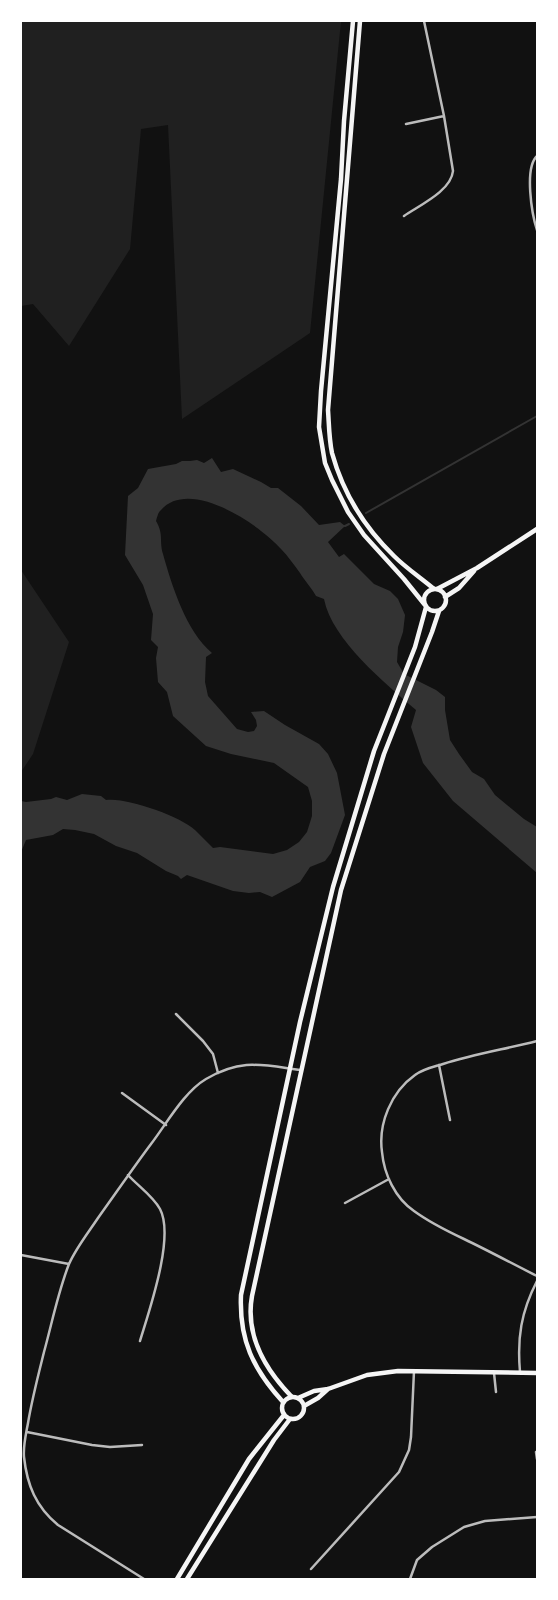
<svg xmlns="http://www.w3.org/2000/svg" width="558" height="1600" font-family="Georgia,serif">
<rect width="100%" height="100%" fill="#111"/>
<path fill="#202020" d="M 21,21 L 341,21 L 310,333 L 182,419 L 168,125 L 141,129 L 130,249 L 69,346 L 33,304 L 21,306 Z
M 21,570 L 69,642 L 33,754 L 21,772 Z"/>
<path fill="#333" d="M 212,458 L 221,472 L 233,469 L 261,482 L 271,488 L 278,488 L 301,506 L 319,525 L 340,522 L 345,526 L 328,542 L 339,557 L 344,554 L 374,584 L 390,591 L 398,599 L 405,615 L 403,632 L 398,647 L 397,662 L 404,674 L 436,690 L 445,697 L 445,710 L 450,740 L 459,754 L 472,772 L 484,779 L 495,795 L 524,819 L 537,827 L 537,873 L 453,801 L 423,763 L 411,727 L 416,710 C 385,683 332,640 324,599 L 316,596 C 311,587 305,581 300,573 C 294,565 288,556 281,549 C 260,525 190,477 161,510 C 158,512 157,518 156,521 C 164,535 159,540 163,554 C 172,586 186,631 212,653 L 206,657 L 205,682 L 208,696 L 237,729 L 248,732 L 254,731 L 257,726 L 256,720 L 251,712 L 264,711 L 285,725 L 319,744 L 328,754 L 337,773 L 345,815 L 331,853 L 325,861 L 310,867 L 300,882 L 272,897 L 260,892 L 249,893 L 233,891 L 187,875 L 181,879 L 178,876 L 166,871 L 137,853 L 116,846 L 94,834 L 75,830 L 63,829 L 53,835 L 26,840 L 21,852 L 21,801 L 26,802 L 51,799 L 56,797 L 67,800 L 82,794 L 101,796 L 106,800 C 126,797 180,816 195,830 C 201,836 207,842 213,848 L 220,847 L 273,854 L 287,850 L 299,842 L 307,832 L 312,816 L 312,801 L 308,787 L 274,763 L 231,754 L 206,746 L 173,716 L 167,692 L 158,682 L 156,658 L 158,647 L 151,640 L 153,614 L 143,585 L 125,555 L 128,496 L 138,488 L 148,469 L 176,464 L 182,461 L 190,461 L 197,460 L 204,463 Z"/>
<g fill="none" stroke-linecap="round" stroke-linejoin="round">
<path stroke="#333" stroke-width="2" d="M 366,513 L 537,416
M 345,526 L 349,524"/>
<path stroke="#bcbcbc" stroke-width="2.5" d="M 406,124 L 444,116
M 537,156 C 524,168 532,215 537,230
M 404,216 C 420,205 451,191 453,171 L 444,116 L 424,21
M 176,1014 L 203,1041 L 213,1054 L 218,1073
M 537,1041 C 506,1049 474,1054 443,1064 C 433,1067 423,1069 415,1075 C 391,1092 378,1124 382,1152 C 384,1174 395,1198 414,1211 C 429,1222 447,1231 464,1239 C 489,1251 513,1264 537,1276
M 439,1065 L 450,1120
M 122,1093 L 166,1125
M 128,1175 C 138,1186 153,1196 160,1209 C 175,1237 149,1311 140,1341
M 345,1203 L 389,1179
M 21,1255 L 69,1264
M 520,1372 C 517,1338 521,1312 537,1281
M 494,1373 L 496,1392
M 27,1432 L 92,1445 L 110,1447 L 142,1445
M 536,1452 L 537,1459
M 311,1569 L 399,1472 L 409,1450 L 411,1437 L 414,1371
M 144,1579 L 58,1525 C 36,1507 27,1485 24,1457 C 23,1446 26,1434 28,1423 C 32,1399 38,1376 44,1352 C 52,1323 58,1292 69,1264 C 76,1248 88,1233 98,1218 C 116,1193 133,1168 151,1144 C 167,1123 184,1092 206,1079 C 242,1058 262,1065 301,1070
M 410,1579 L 417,1560 L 432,1547 L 464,1527 L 485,1521 L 537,1517"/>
<path stroke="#f5f5f5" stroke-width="4.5" d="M 353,21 L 344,121 L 341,179 L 321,391 L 319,427 L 325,463 L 332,480 L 348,512 L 364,535 L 404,579 L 425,605
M 360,21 L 328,410 C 329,424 329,439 332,453 C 343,493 364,527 394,556 C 406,568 421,578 434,589
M424 600a11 11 0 1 1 22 0a11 11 0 1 1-22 0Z
M 437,589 L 477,568 L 537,529
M 445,597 L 459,588 L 474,571
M 291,1396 C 265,1369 245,1335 252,1296 L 341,890 L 384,754 L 432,632 L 439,611
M282 1408a11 11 0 1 1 22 0a11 11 0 1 1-22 0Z
M 298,1398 L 314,1391 L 328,1389 L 367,1375 L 398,1371 L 537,1373
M 283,1402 C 253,1369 239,1340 241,1295 L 300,1022 L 333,887 L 374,751 L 415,647 L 426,607
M 304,1406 L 318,1398 L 328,1389
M 177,1579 L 249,1459 L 284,1415
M 187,1579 L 274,1440 L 290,1419"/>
</g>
<rect width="558" height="1600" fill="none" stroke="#ffffff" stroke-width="44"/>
</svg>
